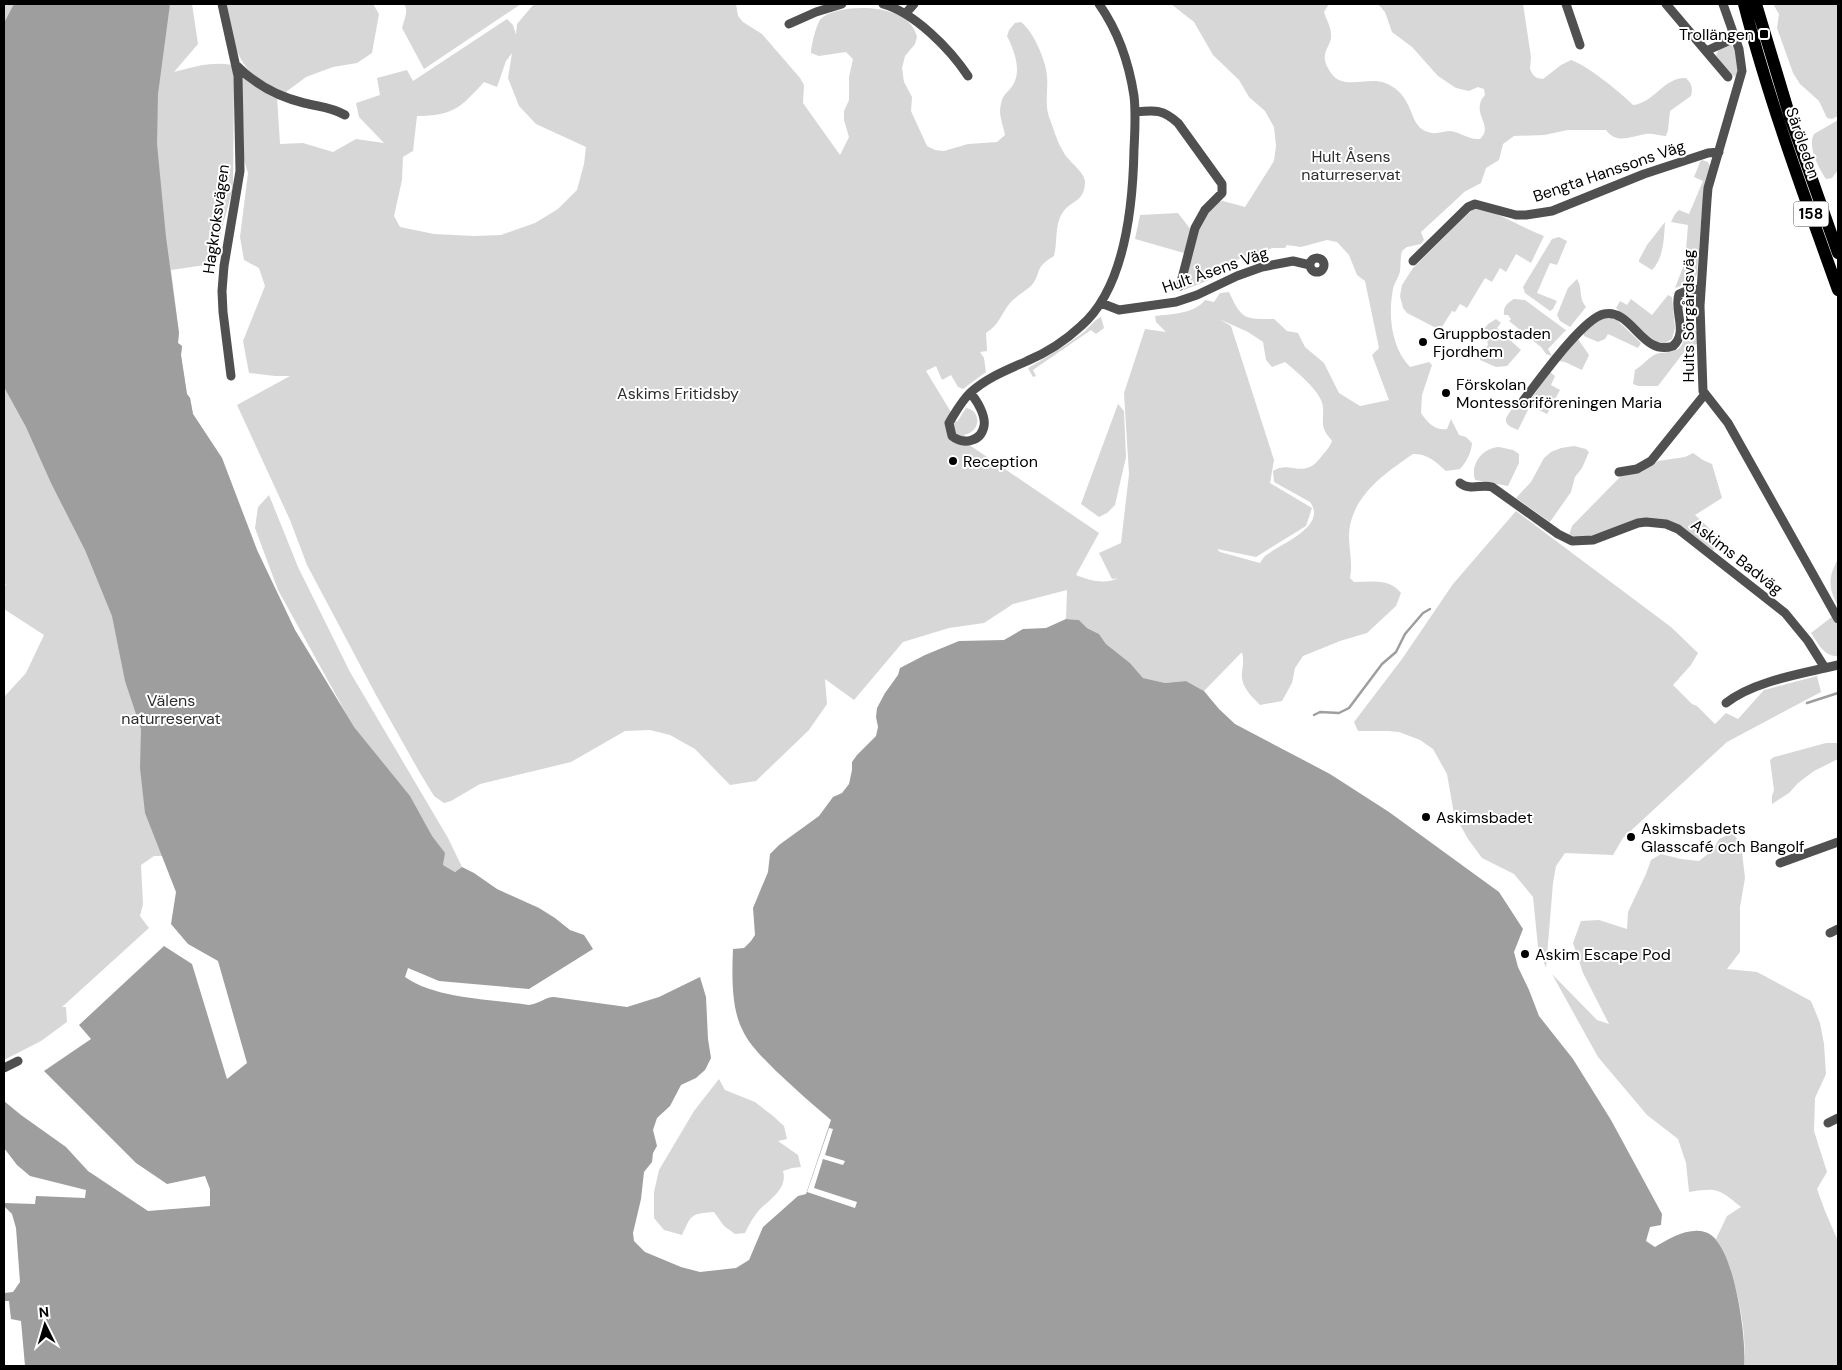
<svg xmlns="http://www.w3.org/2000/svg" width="1842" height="1370" font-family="'DM Sans',sans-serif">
<rect width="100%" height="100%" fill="#fff"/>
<path fill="#d7d7d7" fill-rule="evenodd" d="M 4,4 L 192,4 L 198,44 L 174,72 C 192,67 213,61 232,65 L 234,79 L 233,188 L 212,264 L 171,270 L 179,333 L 178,343 L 182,346 L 181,355 L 187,394 L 190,398 L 193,414 L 222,458 L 257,550 L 295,630 L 347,715 L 278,590 L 255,528 L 258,507 L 269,495 L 298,567 L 350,672 L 448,838 L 462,867 L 455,872 L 443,865 L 444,853 L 154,856 L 141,865 L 143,904 L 140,916 L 149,928 L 62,1007 L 66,1007 L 67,1022 L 41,1041 L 4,1060 L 4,697 L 26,673 L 44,635 L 4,609 L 4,587 L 6,584 L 4,583 Z
M 226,4 L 373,4 L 379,14 L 372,53 L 357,63 L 333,67 L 306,77 L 286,92 C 236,75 235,49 226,4 Z
M 404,4 L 521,4 L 424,69 L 402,28 C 404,20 409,11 404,4 Z
M 534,4 L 736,4 L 738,16 L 743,22 L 762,34 L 800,78 L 804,85 L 803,103 L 840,155 L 849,137 L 844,120 L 844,111 L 849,100 L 849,77 L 853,59 L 846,52 L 819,56 L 811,53 C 811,46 816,26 820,20 C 824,14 834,12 841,10 C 865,5 911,8 917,37 L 915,44 L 905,56 L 902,68 L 904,82 L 912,97 L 911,111 L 927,146 L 935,150 L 944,151 L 968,144 L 997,142 L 1005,135 C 1003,124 998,115 1001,104 C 1003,93 1008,93 1013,85 C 1022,70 1014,50 1007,36 L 1009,30 L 1015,23 L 1021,22 C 1033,31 1046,60 1047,76 C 1048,86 1046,96 1047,106 C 1047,114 1051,121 1053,128 C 1056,137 1059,145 1064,153 C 1069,162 1086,173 1085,183 C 1084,202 1072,200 1063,212 C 1054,225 1058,242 1054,256 C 1033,268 1042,274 1031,286 C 1024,292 1016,296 1010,303 C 1001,314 999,325 986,333 L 987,351 L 980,352 L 984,358 L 986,372 L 963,389 L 958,387 L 951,375 L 942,380 L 936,366 L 926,371 L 957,422 L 966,408 C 980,410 983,430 964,435 L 971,446 L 1099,533 L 1076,575 C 1088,580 1105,585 1118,578 L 1112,579 L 1099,553 L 1121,543 L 1129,474 L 1124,393 L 1145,329 L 1166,332 L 1156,322 L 1155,316 C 1171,314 1194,314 1205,300 L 1214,302 L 1220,293 L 1229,292 C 1242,320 1244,319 1274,319 L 1287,331 L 1298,333 L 1305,347 L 1324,363 L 1339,393 L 1360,406 L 1389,400 L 1372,355 L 1379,348 L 1365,281 L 1357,275 L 1349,255 L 1337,242 L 1327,240 L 1301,247 L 1287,245 L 1285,248 L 1272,248 L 1253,257 L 1241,258 L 1216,270 L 1209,280 L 1184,290 L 1196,235 L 1205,215 L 1218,202 L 1223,201 L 1245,207 L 1274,161 L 1276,146 L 1274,127 L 1265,111 L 1249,97 L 1239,80 L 1213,55 L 1194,22 L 1171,4 L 1329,4 L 1324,12 C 1326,19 1331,27 1331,34 C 1333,47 1316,52 1331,73 C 1343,91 1368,76 1385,83 C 1394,86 1403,94 1407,103 C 1414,115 1414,130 1432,133 C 1438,134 1445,131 1451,131 C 1463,133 1468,140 1480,139 C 1495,125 1469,113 1485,95 L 1484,89 L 1478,87 L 1469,91 L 1456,88 L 1438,76 L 1412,47 L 1392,32 L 1385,12 L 1378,4 L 1523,4 L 1531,57 L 1530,69 L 1533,75 L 1537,78 L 1543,79 L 1561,65 L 1571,60 C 1587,65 1621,93 1633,105 C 1654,103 1664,77 1686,78 C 1692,84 1693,88 1691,96 L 1670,111 L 1668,130 L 1666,136 C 1659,136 1652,133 1646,134 C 1631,136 1617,145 1606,130 L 1568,130 L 1544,135 L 1514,136 L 1503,144 L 1499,160 L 1486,168 L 1481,183 L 1464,192 L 1458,198 L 1421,232 L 1424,240 L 1421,244 L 1407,247 L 1402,251 C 1400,258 1401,264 1400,271 C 1399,277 1394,283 1393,289 C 1388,315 1391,347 1410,367 L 1429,362 L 1432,365 L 1422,395 L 1421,413 C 1427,422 1435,431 1447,429 L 1451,419 L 1459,435 L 1466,437 L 1472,443 C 1471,453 1467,461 1460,469 L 1446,471 C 1436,462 1427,453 1413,454 C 1384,474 1350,497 1349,536 C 1349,551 1353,564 1350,578 L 1354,582 C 1372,582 1389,578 1401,593 L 1396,606 L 1367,633 L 1340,641 L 1303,656 L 1295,668 L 1292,683 L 1282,701 L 1260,705 C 1251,696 1240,686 1242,672 C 1243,663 1244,662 1242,652 L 1204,691 L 1186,681 L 1165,683 L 1143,678 L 1130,663 L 1106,644 L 1099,634 L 1087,628 L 1079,620 L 1066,619 L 1067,590 L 1013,604 L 984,623 L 949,628 L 903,642 L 854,700 L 825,679 L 827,704 L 809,730 L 756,781 L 730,785 L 695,749 L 670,735 L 650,730 L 625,731 L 571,762 L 480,784 L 451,801 L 444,803 L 434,796 L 420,773 L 376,695 L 307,565 L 290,520 L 237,405 L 290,376 L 275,376 L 249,373 L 243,341 L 265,286 L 259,268 L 244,260 L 240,237 L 248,173 L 244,160 L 242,76 L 277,96 L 280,144 L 303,143 L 333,152 L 356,139 L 384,143 L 359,117 L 356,103 L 380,95 L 377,78 L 407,70 L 413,81 L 507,19 L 513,25 L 516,35 L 517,24 ZM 512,53 L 508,78 L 519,106 L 536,124 L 586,147 L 584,164 L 577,190 L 558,209 L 535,223 L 501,235 L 474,236 L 434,234 L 400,227 L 394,216 L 402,180 L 403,157 L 413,151 L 417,116 C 453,116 460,108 484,82 L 497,87 L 506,61 ZM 1219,319 L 1248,332 L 1263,342 L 1266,360 L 1272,367 L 1285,362 C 1296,371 1316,388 1321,400 C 1326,410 1320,422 1325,431 C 1326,434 1330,438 1332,441 C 1330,447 1325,452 1321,457 C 1303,481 1291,459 1273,471 L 1274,482 L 1310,502 C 1328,526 1281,544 1268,554 C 1264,556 1262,560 1260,563 L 1220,552 L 1217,549 L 1256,557 L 1306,526 L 1312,508 L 1270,483 L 1274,460 L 1231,326 Z
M 1773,4 L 1838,4 L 1838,116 L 1832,119 L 1827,118 L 1819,101 L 1800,84 L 1793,73 L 1777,28 L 1779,14 Z
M 1731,45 L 1736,49 L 1740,65 L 1736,77 L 1728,72 L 1716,55 L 1720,47 Z
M 1838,120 L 1838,170 L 1832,178 L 1826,179 C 1819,169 1807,146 1814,134 Z
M 1702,160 L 1708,162 L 1710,166 L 1703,198 L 1697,274 C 1694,284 1684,284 1675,288 L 1685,262 L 1688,225 L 1671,222 L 1675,214 L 1679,210 L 1689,214 L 1703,181 L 1694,177 L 1700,162 Z
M 1477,207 C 1501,214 1521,227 1544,236 L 1531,263 L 1516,254 L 1506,272 L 1500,268 L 1492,282 L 1485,278 L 1467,308 L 1460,304 L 1455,312 L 1452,311 L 1440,330 L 1407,313 L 1403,308 L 1400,296 L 1402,285 L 1413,268 L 1473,209 Z
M 1178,213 L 1191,230 L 1184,253 L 1135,239 L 1140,215 Z
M 1665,222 C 1664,237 1664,258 1652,270 L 1639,262 L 1639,260 L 1647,245 Z
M 1559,237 L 1567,241 L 1557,265 L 1550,263 L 1537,293 L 1557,301 L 1553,309 L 1550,311 L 1525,293 L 1523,287 L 1552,239 Z
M 1577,279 C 1583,288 1578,298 1586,307 L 1570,327 L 1560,321 L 1557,315 L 1568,288 Z
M 1668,295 L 1672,297 L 1675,328 L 1672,339 L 1663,344 L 1657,343 L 1616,308 L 1620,301 L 1627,305 L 1631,299 L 1652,315 Z
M 1514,299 L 1525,300 L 1567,331 L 1565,331 L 1548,349 L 1552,356 L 1546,354 L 1541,347 L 1509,321 L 1511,319 L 1508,315 L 1504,315 C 1503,307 1507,303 1514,299 Z
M 1101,317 L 1104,328 L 1096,334 L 1091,330 L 1033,370 L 1036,376 L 1033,377 L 1028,368 C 1047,357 1065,346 1083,333 C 1089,328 1094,320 1101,317 Z
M 1610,317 L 1617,320 L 1641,343 L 1638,348 L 1608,334 L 1605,339 L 1598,342 L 1584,336 L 1584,333 C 1592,325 1598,318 1610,317 Z
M 1496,319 L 1501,323 L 1497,328 L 1521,350 L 1507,366 L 1496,367 L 1480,360 L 1480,356 L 1488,345 L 1485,328 L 1488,324 Z
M 1691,329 L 1695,330 L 1699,334 L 1699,343 L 1687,348 L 1658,386 L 1638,386 L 1633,384 L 1635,370 C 1642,366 1647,359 1654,355 C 1661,351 1670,354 1678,349 C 1685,344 1684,334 1691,329 Z
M 1578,339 L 1589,355 L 1582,370 L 1565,362 L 1559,361 Z
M 1550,372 L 1555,376 L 1551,385 L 1560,390 L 1547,414 L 1531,406 L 1529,402 Z
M 1118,404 L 1124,411 L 1126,457 L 1115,505 L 1107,513 L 1099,517 L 1081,504 Z
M 1518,405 L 1528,410 L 1518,430 C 1500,423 1505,419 1514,406 Z
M 1574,446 L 1586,449 L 1589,452 L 1582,468 L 1575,477 L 1571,492 L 1550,522 L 1516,498 L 1531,482 L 1544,458 L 1551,452 L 1561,448 Z
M 1499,447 L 1513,450 L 1519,454 L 1519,463 L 1508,486 L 1475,480 C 1470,463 1483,448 1499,447 Z
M 1693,453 L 1703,460 L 1712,464 L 1722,498 L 1695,515 L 1722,540 L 1713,550 L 1676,524 L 1631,522 L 1590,536 L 1578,537 L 1569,535 L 1572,526 L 1621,476 L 1642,472 L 1658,461 L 1685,457 Z
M 1516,511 L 1671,627 L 1698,653 L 1691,665 L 1673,685 L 1692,704 L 1697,706 L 1715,724 L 1726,713 L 1738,719 L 1764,690 L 1817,676 L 1821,692 L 1727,742 L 1623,838 L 1613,855 L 1565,853 L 1556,866 L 1553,883 L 1546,968 L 1538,947 L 1533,897 L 1514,874 L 1482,858 L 1468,839 L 1454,814 L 1447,774 L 1433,749 L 1420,740 L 1399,732 L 1388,731 L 1358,731 L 1354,722 L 1402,659 L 1453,584 Z
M 1838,559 L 1838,606 C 1828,588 1828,577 1838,559 Z
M 1833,616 L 1838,627 L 1838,656 C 1824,657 1818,643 1811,633 Z
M 1826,743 L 1838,743 L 1838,759 L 1814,771 L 1798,783 L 1789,793 L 1772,804 L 1772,796 L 1774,790 L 1770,760 L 1774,757 Z
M 1732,833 L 1741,843 L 1745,878 L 1740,907 L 1740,952 L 1727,969 L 1757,972 L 1811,1001 L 1820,1023 L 1824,1044 L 1826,1074 L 1815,1098 L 1814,1131 L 1827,1172 L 1817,1189 L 1825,1211 L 1838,1241 L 1838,1272 L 1837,1273 L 1838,1277 L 1838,1366 L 1744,1366 C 1748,1332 1735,1268 1716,1239 L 1727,1216 L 1741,1207 C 1719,1189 1718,1187 1689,1192 L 1686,1163 L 1678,1139 L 1647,1115 L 1598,1057 L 1552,974 L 1597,1020 L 1609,1024 L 1583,973 L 1573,943 L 1581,921 L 1599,920 L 1627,929 L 1628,912 L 1646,874 L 1651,860 L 1661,854 L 1681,859 L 1699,861 L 1713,850 L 1719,839 Z
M 719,1079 L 725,1090 L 755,1102 L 773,1116 L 784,1126 L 787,1139 L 778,1141 L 798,1155 L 801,1167 L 792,1168 L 783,1171 C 788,1188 770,1200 760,1209 C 754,1216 749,1224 745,1233 L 735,1234 L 724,1226 L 714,1212 C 690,1214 692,1214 682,1235 L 664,1230 L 654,1218 L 654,1192 L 659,1170 L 694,1111 Z"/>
<path fill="#9e9e9e" d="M 14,4 L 170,4 L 158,94 L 157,144 L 166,237 L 179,333 L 178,343 L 182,346 L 181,355 L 187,394 L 190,398 L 193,414 L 222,458 L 257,550 L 295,630 L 354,727 L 410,796 L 432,836 L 445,853 L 443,865 L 455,872 L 462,867 L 474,873 L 497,889 L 539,908 L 555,918 L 570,930 L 584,935 L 593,949 L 529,989 L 439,981 L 408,968 L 405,977 C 436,999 491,999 529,1005 C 539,1004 545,997 554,997 L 627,1007 L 659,997 L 700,977 L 706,997 L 708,1039 L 711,1058 L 705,1070 L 696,1078 L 681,1085 L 670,1106 L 657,1118 L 653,1130 L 657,1146 L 653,1153 L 652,1162 L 644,1172 L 641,1199 L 633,1233 L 634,1241 L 645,1252 L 681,1267 L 700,1272 L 736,1268 L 749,1260 L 763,1227 L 798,1196 L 806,1194 L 831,1120 C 812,1104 794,1088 776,1071 C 764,1059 749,1045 742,1029 C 731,1007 732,973 733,949 L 744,948 L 751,941 L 755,935 L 753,908 L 768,872 L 770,854 L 779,845 L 819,816 L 833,797 L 842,793 L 849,784 L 852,770 L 852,762 L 857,755 L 876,736 L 878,727 L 876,717 L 877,708 L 885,693 L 898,675 L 900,668 L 925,655 L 959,641 L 1004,640 L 1023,629 L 1046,628 L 1066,619 L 1079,620 L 1087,628 L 1099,634 L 1106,644 L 1130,663 L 1143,678 L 1165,683 L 1186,681 L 1204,691 L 1219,709 L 1235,724 L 1330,774 L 1389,812 L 1499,892 L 1523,929 L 1514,952 L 1518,967 L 1529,990 L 1539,1016 L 1573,1059 L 1611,1120 L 1662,1214 L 1661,1225 L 1650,1227 L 1646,1241 L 1655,1247 C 1669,1239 1688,1227 1705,1232 C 1734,1239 1747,1340 1744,1366 L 25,1366 L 21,1321 L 11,1319 L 9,1301 L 4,1301 L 4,1293 L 13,1292 L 20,1282 L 16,1228 L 12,1214 L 4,1206 L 4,1203 L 35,1204 L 36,1196 L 85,1198 L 86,1190 L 30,1176 L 17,1165 L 4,1148 L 4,1101 L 21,1115 L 66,1147 L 88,1171 L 148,1211 L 210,1206 L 210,1189 L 205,1176 L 167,1184 L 136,1163 L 44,1071 L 91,1039 L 79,1025 L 164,946 L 192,964 L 227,1079 L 247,1063 L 218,961 L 188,944 L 171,924 L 176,892 L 145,813 L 140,768 L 141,729 L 125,681 L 112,616 L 85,550 L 51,483 L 26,427 L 4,387 L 4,23 Z"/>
<path fill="#fff" d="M 829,1128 L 833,1129 L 825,1155 L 845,1161 L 843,1165 L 823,1159 L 814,1188 L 857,1202 L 855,1208 L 807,1192 Z"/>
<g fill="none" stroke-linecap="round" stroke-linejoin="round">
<path stroke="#9e9e9e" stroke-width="2.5" d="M 1807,703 L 1838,693
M 1314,715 L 1320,712 L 1339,713 L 1349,708 L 1382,664 L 1396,652 L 1405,634 L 1423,613 L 1430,609"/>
<path stroke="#505050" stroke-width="9" d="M 222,4 L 238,76 L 240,171 L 224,266 L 222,291 L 223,312 L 231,376
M 883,4 C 915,13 950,49 968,76
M 1566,4 L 1580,45
M 1666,4 L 1728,77
M 1723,4 L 1739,49 L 1742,71 L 1708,188 L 1707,200 L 1700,306 L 1703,391 L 1728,423 L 1838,619
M 906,13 L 914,4
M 789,24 L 816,12 L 842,4
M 1706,51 L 1735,38
M 237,66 C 255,84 279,97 304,103 C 320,107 331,107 345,115
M 1135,112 C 1155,110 1163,109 1178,123 L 1222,184 L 1222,193 L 1205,210 L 1195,228 L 1180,286
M1310 265a7 7 0 1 1 14 0a7 7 0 1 1-14 0Z
M 1413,261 L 1468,207 L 1475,204 L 1516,215 L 1526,215 L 1552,211 L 1644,174 L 1708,153 L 1719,152
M 1101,303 L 1119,310 L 1176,302 L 1197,295 L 1237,276 L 1262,267 L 1293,261 L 1310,265
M 970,393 C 977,400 986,416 984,426 C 981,442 963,445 952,436 L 949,423 C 955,413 962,400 971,392 C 988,377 1007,370 1027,361 C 1046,353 1066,340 1081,326 C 1126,287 1133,204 1134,149 C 1135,131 1136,113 1134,96 C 1129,63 1118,31 1099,4
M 1523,401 C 1537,383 1583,318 1604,314 C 1632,308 1642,357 1673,346 C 1689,332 1673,311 1679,294 L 1688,290 L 1701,289
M 1619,472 L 1637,469 L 1651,461 L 1705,394
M 1460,483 C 1470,491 1481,484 1492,487 L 1558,534 L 1572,541 L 1593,540 L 1638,523 L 1646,522 L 1666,524 L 1678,529 L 1785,613 L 1808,641 L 1825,668 L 1838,665
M 1726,703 C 1751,683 1794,675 1825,668
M 1780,863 L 1838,842
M 1830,933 L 1838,929
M 4,1068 L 18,1061
M 1828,1123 L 1838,1118"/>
<path stroke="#000" stroke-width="12" d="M 1744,4 C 1769,101 1804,195 1838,290
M 1756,4 L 1790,117 L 1838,253"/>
</g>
<g fill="#000" stroke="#fff" stroke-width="2">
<rect x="1759" y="29" width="10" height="10" rx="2.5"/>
<circle cx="1423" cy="342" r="5"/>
<circle cx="1446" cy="393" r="5"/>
<circle cx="953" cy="461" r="5"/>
<circle cx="1426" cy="817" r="5"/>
<circle cx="1631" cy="837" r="5"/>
<circle cx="1525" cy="954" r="5"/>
</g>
<g text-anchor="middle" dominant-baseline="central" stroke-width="4" stroke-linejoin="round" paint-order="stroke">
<rect fill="#fff" stroke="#4c4c4c" stroke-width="1" x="1793.5" y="201.5" width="35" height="25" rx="4"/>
<g font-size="15" font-weight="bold" fill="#000">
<text x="1811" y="214">158</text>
</g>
<g font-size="16" fill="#000" stroke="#fff" text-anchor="start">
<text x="1754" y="34" text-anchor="end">Trollängen</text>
<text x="1433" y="333">Gruppbostaden<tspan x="1433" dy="18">Fjordhem</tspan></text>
<text x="1456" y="384">Förskolan<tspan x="1456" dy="18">Montessoriföreningen Maria</tspan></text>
<text x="963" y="461">Reception</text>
<text x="1436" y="817">Askimsbadet</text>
<text x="1641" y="828">Askimsbadets<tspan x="1641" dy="18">Glasscafé och Bangolf</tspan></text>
<text x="1535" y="954">Askim Escape Pod</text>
</g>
<g font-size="16" fill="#000" stroke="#fff">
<text transform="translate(1803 143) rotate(71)">Säröleden</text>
<text transform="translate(1609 171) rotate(-19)">Bengta Hanssons Väg</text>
<text transform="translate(216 219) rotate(-82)">Hagkroksvägen</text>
<text transform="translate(1215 270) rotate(-19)">Hult Åsens Väg</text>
<text transform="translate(1688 316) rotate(-90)">Hults Sörgårdsväg</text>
<text transform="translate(1737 557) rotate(38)">Askims Badväg</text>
</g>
<g font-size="16" fill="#2e2e2e" stroke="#fff">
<text x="1351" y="156">Hult Åsens<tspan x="1351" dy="18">naturreservat</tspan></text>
<text x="678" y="393">Askims Fritidsby</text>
<text x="171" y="700">Välens<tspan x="171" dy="18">naturreservat</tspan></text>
</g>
</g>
<rect width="1842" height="1370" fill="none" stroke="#000000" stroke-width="10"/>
<g transform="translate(45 1325) rotate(355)" stroke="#ffffff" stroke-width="4" paint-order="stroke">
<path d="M0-4L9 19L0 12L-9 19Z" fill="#000000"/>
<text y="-8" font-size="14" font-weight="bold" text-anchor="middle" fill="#000000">N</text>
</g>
</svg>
